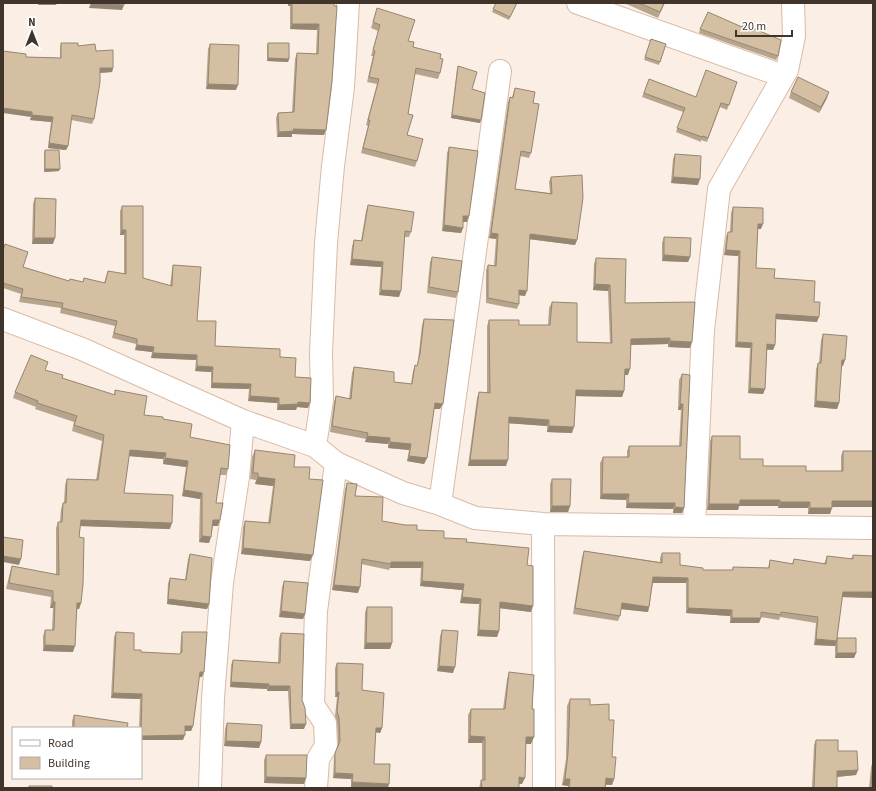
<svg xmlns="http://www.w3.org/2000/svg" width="876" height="791" font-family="'Source Sans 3',sans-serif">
<rect width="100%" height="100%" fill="#fbeee5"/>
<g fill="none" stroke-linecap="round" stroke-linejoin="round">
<defs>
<path id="minor" d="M 578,3 L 783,76
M 3,319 L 82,349 L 243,421 L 315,446 L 336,463 L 403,493 L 440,504 L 475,518 L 543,524 L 873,528
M 315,446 L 322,400 L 321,353 L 326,243 L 333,166 L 343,87 L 348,3
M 440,504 L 500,71
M 543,524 L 544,788
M 694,526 L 703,330 L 719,189 L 787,70 L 794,36 L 793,3
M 210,788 L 213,698 L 222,583 L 238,477 L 243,421
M 316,788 L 318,759 L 326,746 L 325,723 L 313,705 L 316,611 L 336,463"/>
</defs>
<use href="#minor" stroke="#d9bba5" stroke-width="24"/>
<use href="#minor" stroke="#fff" stroke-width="22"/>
</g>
<path fill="#b7a48c" d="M 288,3 L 334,3 L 324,135 L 292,134 L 292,137 L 277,137 L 276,118 L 278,113 L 292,112 L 295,59 L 297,53 L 316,54 L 317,30 L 290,29 L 290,6 L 288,6 Z
M 496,3 L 517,3 L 509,20 L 492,12 Z
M 624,3 L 665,3 L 658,18 Z
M 377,8 L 408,41 L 413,47 L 440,58 L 440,73 L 438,79 L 415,74 L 408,114 L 407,135 L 417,161 L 415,167 L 361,153 L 368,126 L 366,125 L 377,84 L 367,82 L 373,56 L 371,56 L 378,31 L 371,28 Z
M 700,29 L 778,56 L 776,60 L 699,33 Z
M 651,39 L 666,44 L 659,65 L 644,60 Z
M 61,43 L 78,46 L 96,51 L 113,68 L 112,72 L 100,73 L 94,119 L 92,124 L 71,120 L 68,146 L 66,150 L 48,148 L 51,122 L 30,120 L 31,117 L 26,57 L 60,58 L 60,48 Z
M 268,43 L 289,59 L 288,62 L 267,61 L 267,45 Z
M 210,44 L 236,90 L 206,89 L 208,49 Z
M 458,66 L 472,89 L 480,123 L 451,118 L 457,69 Z
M 649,79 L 696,97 L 737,82 L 727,110 L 720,107 L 707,142 L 701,140 L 701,142 L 676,132 L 683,112 L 642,97 Z
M 515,88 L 533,103 L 531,153 L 529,158 L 520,156 L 515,189 L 550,193 L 549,182 L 551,177 L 577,240 L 575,245 L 529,239 L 525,296 L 519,295 L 519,304 L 517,309 L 486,303 L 486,270 L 488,265 L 494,266 L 496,239 L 489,238 L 508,102 L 510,97 L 512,97 Z
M 791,92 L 827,98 L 819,113 L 789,98 Z
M 449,147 L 467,222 L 463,222 L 463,228 L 461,233 L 442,231 L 447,153 Z
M 45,150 L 59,171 L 44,172 L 44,152 Z
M 675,154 L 698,185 L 671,183 L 673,159 Z
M 35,198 L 53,244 L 32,244 L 33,204 Z
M 368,205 L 411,232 L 409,237 L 405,237 L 399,297 L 379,295 L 381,267 L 350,265 L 352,246 L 354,240 L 361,241 L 366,211 Z
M 122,206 L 143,278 L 170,286 L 172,270 L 173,265 L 197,321 L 215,346 L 280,357 L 295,377 L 308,408 L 297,407 L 296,410 L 277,410 L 277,403 L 248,401 L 249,389 L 211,388 L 211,372 L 195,371 L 196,360 L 151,358 L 152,352 L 135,350 L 136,344 L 112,338 L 115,326 L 60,313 L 61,308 L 19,302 L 21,294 L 3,288 L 3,250 L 23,267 L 69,281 L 83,282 L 84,278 L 104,283 L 108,271 L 124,274 L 124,235 L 120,235 L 120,211 Z
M 733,207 L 761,229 L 758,229 L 756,268 L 814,302 L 817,322 L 776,319 L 775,345 L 773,350 L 767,350 L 765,389 L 763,394 L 748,393 L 750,348 L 735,347 L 738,256 L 724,255 L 726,237 L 728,232 L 730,232 L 731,213 Z
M 664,237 L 690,257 L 688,262 L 662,261 L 662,243 Z
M 432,257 L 458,292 L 456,298 L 427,293 L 430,262 Z
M 596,258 L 625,303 L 690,348 L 668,347 L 668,344 L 631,345 L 628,375 L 625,375 L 624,391 L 622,397 L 575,396 L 572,433 L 547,432 L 547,426 L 508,423 L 506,466 L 468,466 L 477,398 L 479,392 L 487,393 L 487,326 L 489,320 L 519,325 L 548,325 L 549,308 L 552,302 L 577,342 L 610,343 L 608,291 L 593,290 L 594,264 Z
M 424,319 L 440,409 L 434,409 L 427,458 L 424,464 L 407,461 L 409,450 L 388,448 L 388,444 L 365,442 L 366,439 L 330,432 L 334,402 L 336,396 L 349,399 L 352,373 L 354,367 L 394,382 L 411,384 L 413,371 L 415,365 L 417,366 L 418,360 L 422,325 Z
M 823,334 L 843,366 L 841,366 L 839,403 L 837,409 L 814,407 L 816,369 L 818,363 L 819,363 L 821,340 Z
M 46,370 L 62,378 L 114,395 L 115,390 L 144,415 L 163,419 L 190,437 L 228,469 L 226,475 L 220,475 L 216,503 L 218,526 L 213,526 L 209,543 L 199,542 L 200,499 L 182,496 L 186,467 L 163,464 L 163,459 L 129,456 L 124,493 L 170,529 L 80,526 L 79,537 L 81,603 L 79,609 L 77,609 L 73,652 L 43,651 L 43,636 L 45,630 L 52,630 L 53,608 L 50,608 L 51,597 L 6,589 L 10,572 L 12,566 L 56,575 L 56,528 L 58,522 L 60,522 L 61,509 L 63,503 L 64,503 L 65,485 L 67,479 L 96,480 L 102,441 L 72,431 L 74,422 L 35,409 L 36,407 L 13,398 L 15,392 Z
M 682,374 L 690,375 L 684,508 L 682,513 L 673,513 L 673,509 L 626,508 L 626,500 L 600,499 L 600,463 L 603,457 L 627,457 L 627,451 L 629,446 L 679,446 L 681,410 L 678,410 L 679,380 Z
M 712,436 L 740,459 L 763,466 L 806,471 L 841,471 L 841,456 L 843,451 L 873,451 L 832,507 L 830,514 L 808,514 L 808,508 L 778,508 L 778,506 L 739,506 L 738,510 L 707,510 L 710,441 Z
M 255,450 L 294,467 L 310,561 L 241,554 L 243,527 L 245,521 L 268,523 L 273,486 L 255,484 L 256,480 L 250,479 L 252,457 Z
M 552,479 L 570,506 L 568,512 L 550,512 L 550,484 Z
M 347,483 L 355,496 L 382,521 L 444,538 L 466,542 L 527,565 L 531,612 L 500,608 L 499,631 L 497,637 L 477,636 L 479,604 L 460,603 L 462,590 L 420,586 L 421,568 L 390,568 L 389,570 L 361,564 L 358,593 L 332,590 L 345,489 Z
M 584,551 L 660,562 L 660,558 L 662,553 L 680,565 L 703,570 L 732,570 L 733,567 L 768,568 L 770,560 L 792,564 L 794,559 L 824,564 L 827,556 L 851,559 L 853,555 L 873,556 L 873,598 L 842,597 L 837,638 L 856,653 L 854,658 L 835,658 L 835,646 L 814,645 L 816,623 L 780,617 L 779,620 L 761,617 L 759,623 L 730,623 L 730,616 L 686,613 L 686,583 L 653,583 L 649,607 L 648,612 L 621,609 L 620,616 L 618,621 L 573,614 L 582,557 Z
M 190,554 L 209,604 L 207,609 L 167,604 L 168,583 L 170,578 L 185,580 L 188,559 Z
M 284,581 L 305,614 L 303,619 L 279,617 L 282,587 Z
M 367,607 L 392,643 L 390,649 L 364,649 L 365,612 Z
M 442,630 L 453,673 L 437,671 L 440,636 Z
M 116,632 L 134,650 L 141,652 L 179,654 L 180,653 L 181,637 L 182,632 L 202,677 L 199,677 L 193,726 L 191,731 L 185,731 L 183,740 L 139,728 L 140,699 L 111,698 L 114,637 Z
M 281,633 L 302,700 L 304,729 L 290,729 L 288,691 L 267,691 L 267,689 L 230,687 L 231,665 L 233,660 L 278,663 L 279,638 Z
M 337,663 L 362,690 L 382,728 L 380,733 L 376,732 L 351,787 L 351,779 L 333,778 L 334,757 L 338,745 L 337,722 L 335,716 L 337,697 L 335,697 L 335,668 Z
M 509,672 L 531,744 L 525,744 L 522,784 L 519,784 L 519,788 L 479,788 L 481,780 L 482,780 L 482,743 L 468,743 L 468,715 L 471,709 L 503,709 L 507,679 Z
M 570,699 L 590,705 L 609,720 L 614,779 L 612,785 L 606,785 L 605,788 L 568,788 L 568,786 L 562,785 L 566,759 L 567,706 Z
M 74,715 L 127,728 L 72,728 L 72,721 Z
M 227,723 L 261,742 L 259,748 L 224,746 L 225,729 Z
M 816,740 L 838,751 L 858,770 L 856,775 L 837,777 L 837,788 L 812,788 L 814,745 Z
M 266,755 L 306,778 L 304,784 L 264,783 L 264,760 Z
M 873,761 L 873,788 L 869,788 L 871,767 Z"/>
<path fill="#958672" d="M 39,3 L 57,3 L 56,5 L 38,5 Z
M 91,3 L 103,3 L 124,5 L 122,10 L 89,8 Z
M 289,3 L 292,3 L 290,6 L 288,6 Z
M 292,24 L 319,24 L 317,30 L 290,29 Z
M 268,58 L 289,59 L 288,62 L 267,61 Z
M 100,68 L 113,68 L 112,72 L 98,73 Z
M 208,84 L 238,85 L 236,90 L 206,89 Z
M 829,92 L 827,98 L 819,113 L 821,107 Z
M 3,108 L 32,112 L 31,117 L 3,113 Z
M 32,115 L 53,117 L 51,122 L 30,120 Z
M 452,115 L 481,120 L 480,123 L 451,118 Z
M 293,129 L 326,130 L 324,135 L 292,134 L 292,137 L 277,137 L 279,132 Z
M 49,143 L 68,146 L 66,150 L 48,148 Z
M 45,169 L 60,169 L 59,171 L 44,172 Z
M 673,177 L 700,179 L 698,185 L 671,183 Z
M 463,216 L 469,216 L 467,222 L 461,222 Z
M 758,224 L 763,224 L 761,229 L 756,229 Z
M 444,225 L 463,228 L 461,233 L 442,231 Z
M 122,230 L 126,230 L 124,235 L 120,235 Z
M 491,233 L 498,234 L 496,239 L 489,238 Z
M 530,234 L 577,240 L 575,245 L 528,239 Z
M 34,238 L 55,238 L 53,244 L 32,244 Z
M 726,250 L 740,251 L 738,256 L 724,255 Z
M 664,255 L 690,257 L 688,262 L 662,261 Z
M 352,259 L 383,262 L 381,267 L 350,265 Z
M 595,284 L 610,285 L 608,291 L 593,290 Z
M 381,290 L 401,291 L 399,297 L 379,295 Z
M 519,290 L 527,291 L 525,296 L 517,295 Z
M 776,314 L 819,317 L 817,322 L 774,319 Z
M 670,338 L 668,344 L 629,345 L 631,339 Z
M 670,341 L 692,342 L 690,348 L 668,347 Z
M 737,342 L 752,343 L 750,348 L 735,347 Z
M 767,344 L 775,345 L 773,350 L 766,349 Z
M 137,345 L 154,347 L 152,352 L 135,350 Z
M 153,353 L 197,355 L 196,360 L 151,358 Z
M 842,360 L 845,360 L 843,366 L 840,366 Z
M 197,366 L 213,367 L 211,372 L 195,371 Z
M 625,369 L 630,369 L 628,375 L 623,375 Z
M 212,383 L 251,384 L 249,389 L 211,388 Z
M 750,388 L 765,389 L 763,394 L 748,393 Z
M 576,390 L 624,391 L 622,397 L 573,396 Z
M 250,396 L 279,398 L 277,403 L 248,401 Z
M 816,401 L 839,403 L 837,409 L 814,407 Z
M 298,402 L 310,403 L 308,408 L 297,407 L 296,410 L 277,410 L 279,405 Z
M 435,403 L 443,404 L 440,409 L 433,409 Z
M 680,404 L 683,404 L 681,410 L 678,410 Z
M 509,417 L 549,420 L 547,426 L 506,423 Z
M 549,426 L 574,427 L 572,433 L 547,432 Z
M 367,436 L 390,438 L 388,444 L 365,442 Z
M 390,442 L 411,444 L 409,450 L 388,448 Z
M 130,450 L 166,453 L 163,459 L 128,456 Z
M 409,456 L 427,458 L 424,464 L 407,461 Z
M 165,458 L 188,461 L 186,467 L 163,464 Z
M 470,460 L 508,460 L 506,466 L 468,466 Z
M 258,477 L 275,479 L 273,486 L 255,484 Z
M 184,490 L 202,493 L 200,499 L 182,496 Z
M 602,494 L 629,494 L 626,500 L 600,499 Z
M 740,500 L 780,500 L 778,506 L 739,506 L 738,510 L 707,510 L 709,504 Z
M 832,501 L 873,501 L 873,507 L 830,507 Z
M 780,502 L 810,502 L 808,508 L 778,508 Z
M 628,503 L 675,503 L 673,509 L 626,508 Z
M 552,506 L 570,506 L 568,512 L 550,512 Z
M 675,507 L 684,508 L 682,513 L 673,513 Z
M 810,508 L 832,508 L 830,514 L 808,514 Z
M 81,520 L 172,523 L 170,529 L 79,526 Z
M 213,520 L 220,520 L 218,526 L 211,526 Z
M 202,536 L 211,537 L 209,543 L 199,542 Z
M 243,548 L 313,555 L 310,561 L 241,554 Z
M 3,556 L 21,559 L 19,565 L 3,562 Z
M 391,562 L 423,562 L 421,568 L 390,568 Z
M 653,577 L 688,578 L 686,583 L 651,583 Z
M 422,581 L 464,584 L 462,590 L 420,586 Z
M 334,585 L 360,587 L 358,593 L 332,590 Z
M 843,592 L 873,592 L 873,598 L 841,597 Z
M 462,597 L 481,599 L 479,604 L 460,603 Z
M 168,599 L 209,604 L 207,609 L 167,604 Z
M 53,602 L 55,602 L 53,608 L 50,608 Z
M 500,602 L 533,606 L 531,612 L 498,608 Z
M 77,603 L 81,603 L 79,609 L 75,609 Z
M 622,603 L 649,607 L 648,612 L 620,609 Z
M 688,608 L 732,610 L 730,616 L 686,613 Z
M 281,611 L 305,614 L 303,619 L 279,617 Z
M 732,618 L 761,618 L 759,623 L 730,623 Z
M 479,630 L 499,631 L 497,637 L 477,636 Z
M 816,639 L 837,641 L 835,646 L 814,645 Z
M 366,643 L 392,643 L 390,649 L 364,649 Z
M 45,645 L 75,646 L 73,652 L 43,651 Z
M 837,653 L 856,653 L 854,658 L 835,658 Z
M 439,666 L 455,667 L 453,673 L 437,671 Z
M 200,672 L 204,672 L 202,677 L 198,677 Z
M 231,682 L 269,684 L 267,689 L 230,687 Z
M 269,686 L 290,686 L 288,691 L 267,691 Z
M 337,692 L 339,692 L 337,697 L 335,697 Z
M 113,693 L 142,694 L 140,699 L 111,698 Z
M 291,724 L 306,724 L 304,729 L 290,729 Z
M 185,726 L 193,726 L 191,731 L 183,731 Z
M 376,728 L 382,728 L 380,733 L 374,732 Z
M 185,735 L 183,740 L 141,740 L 141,736 Z
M 470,736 L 485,737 L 482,743 L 468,743 Z
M 526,737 L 534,737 L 531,744 L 523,744 Z
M 226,741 L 261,742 L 259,748 L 224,746 Z
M 858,770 L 856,775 L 835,777 L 837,771 Z
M 335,773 L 353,774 L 351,779 L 333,778 Z
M 266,777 L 306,778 L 304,784 L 264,783 Z
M 519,777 L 525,778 L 522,784 L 517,784 Z
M 606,778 L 614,779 L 612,785 L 604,784 Z
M 565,779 L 570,779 L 568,786 L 562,785 Z
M 352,782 L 389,784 L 388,788 L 351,787 Z"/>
<path fill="#d5bfa3" stroke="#958672" d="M 103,3 L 124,3 L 124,5 Z
M 292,3 L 334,3 L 334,6 L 337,6 L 332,81 L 326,130 L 293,129 L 294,131 L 279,132 L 278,113 L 294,112 L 297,53 L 318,54 L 319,24 L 292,24 Z
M 496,3 L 517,3 L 510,17 L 493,9 Z
M 639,3 L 664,3 L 660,12 Z
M 377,8 L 415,20 L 408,41 L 414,42 L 413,47 L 441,54 L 440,58 L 443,59 L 440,73 L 416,68 L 408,114 L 413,115 L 407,135 L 423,139 L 417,161 L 363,148 L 370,120 L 368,120 L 379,79 L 369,77 L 375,51 L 373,50 L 380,25 L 373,22 Z
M 708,12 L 742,27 L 743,24 L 781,40 L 778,56 L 700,29 Z
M 651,39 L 666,44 L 660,62 L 645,57 Z
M 61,43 L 78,43 L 78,46 L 95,44 L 96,51 L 113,50 L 113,68 L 100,68 L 100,82 L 94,119 L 72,115 L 68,146 L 49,143 L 53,117 L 32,115 L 32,112 L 3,108 L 3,51 L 26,54 L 26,57 L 61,58 Z
M 268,43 L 289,43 L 289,59 L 268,58 Z
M 210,44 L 239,45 L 238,85 L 208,84 Z
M 458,66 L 477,72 L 472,89 L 485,93 L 481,120 L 452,115 Z
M 706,70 L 737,82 L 729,105 L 721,103 L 708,138 L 703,136 L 702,137 L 677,128 L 685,108 L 644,93 L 649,79 L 696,97 Z
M 798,77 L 829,92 L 821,107 L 791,92 Z
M 515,88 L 535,92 L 533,103 L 539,104 L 531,153 L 521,151 L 515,189 L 552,194 L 551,177 L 582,175 L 583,198 L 577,240 L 530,234 L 527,291 L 519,290 L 519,304 L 488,298 L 488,265 L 496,266 L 498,234 L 491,233 L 510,97 L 513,98 Z
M 449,147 L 478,151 L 469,216 L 463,216 L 463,228 L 444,225 Z
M 45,150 L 59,150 L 60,169 L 45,169 Z
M 675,154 L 701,156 L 700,179 L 673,177 Z
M 35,198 L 56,199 L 55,238 L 34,238 Z
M 368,205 L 414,212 L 411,232 L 405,231 L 401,291 L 381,290 L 383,262 L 352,259 L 354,240 L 362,241 Z
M 122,206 L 143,206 L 143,278 L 172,286 L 173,265 L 201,267 L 197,321 L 216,321 L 215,346 L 280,349 L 280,357 L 296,358 L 295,377 L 311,378 L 310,403 L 298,402 L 298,404 L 279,405 L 279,398 L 250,396 L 251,384 L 212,383 L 213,367 L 197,366 L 197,355 L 153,353 L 154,347 L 137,345 L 137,339 L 114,333 L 117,321 L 62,308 L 63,303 L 21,297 L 23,289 L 3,283 L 3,250 L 5,244 L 28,252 L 23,267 L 69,281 L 70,279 L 83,282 L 84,278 L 105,283 L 108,271 L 126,274 L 126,230 L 122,230 Z
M 733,207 L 763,208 L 763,224 L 758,224 L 756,268 L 775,269 L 774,278 L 815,281 L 814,302 L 820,302 L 819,317 L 776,314 L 775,345 L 767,344 L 765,389 L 750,388 L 752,343 L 737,342 L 740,251 L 726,250 L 728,232 L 732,232 Z
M 664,237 L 691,238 L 690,257 L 664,255 Z
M 432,257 L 462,261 L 458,292 L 429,287 Z
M 596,258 L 626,259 L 625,303 L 695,302 L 692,342 L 670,341 L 670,338 L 631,339 L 630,369 L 625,369 L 624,391 L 576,390 L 574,427 L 549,426 L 549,420 L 509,417 L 508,460 L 470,460 L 479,392 L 490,393 L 489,320 L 519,320 L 519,325 L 550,325 L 552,302 L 577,303 L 577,342 L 612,343 L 610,285 L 595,284 Z
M 424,319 L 454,320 L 443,404 L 435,403 L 427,458 L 409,456 L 411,444 L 390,442 L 390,438 L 367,436 L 368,433 L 332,426 L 336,396 L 351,399 L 354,367 L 394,372 L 394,382 L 412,384 L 415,365 L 417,366 L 420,354 Z
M 823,334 L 847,336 L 845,360 L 842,360 L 839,403 L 816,401 L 818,363 L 821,363 Z
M 31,355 L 48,362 L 45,370 L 63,375 L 62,378 L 115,395 L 115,390 L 147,396 L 144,415 L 163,417 L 163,419 L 192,424 L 190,437 L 230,445 L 228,469 L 221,468 L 216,503 L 223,503 L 220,520 L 213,520 L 211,537 L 202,536 L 202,493 L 184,490 L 188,461 L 165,458 L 166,453 L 130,450 L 124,493 L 173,495 L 172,523 L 81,520 L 79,537 L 84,538 L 83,584 L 81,603 L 77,603 L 75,646 L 45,645 L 45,630 L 54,630 L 55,602 L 53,602 L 53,591 L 9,583 L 12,566 L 59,575 L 58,522 L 62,522 L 63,503 L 66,503 L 67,479 L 98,480 L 104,435 L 74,425 L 77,416 L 37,403 L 38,401 L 15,392 Z
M 682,374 L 690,375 L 684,508 L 675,507 L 675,503 L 628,503 L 629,494 L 602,494 L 603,457 L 629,457 L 629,446 L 681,446 L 683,404 L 680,404 Z
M 712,436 L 740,436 L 740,459 L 763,459 L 763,466 L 806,466 L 806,471 L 843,471 L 843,451 L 873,451 L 873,501 L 832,501 L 832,508 L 810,508 L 810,502 L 780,502 L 780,500 L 740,500 L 740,504 L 709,504 Z
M 255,450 L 295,455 L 294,467 L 310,467 L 309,479 L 323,480 L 313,555 L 243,548 L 245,521 L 270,523 L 275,479 L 258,477 L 258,473 L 253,473 Z
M 552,479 L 571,479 L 570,506 L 552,506 Z
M 347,483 L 357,484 L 355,496 L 383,497 L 382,521 L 405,525 L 417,525 L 417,530 L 444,531 L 444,538 L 467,539 L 466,542 L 529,548 L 527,565 L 533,566 L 533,606 L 500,602 L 499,631 L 479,630 L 481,599 L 462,597 L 464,584 L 422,581 L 423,562 L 391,562 L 391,564 L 362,559 L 360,587 L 334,585 Z
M 3,537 L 23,540 L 21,559 L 3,556 Z
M 584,551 L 662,563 L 662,553 L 680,553 L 680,565 L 703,568 L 703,570 L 733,570 L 733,567 L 769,568 L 770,560 L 793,564 L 794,559 L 826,564 L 827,556 L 853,559 L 853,555 L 873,556 L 873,592 L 843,592 L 837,638 L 856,638 L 856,653 L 837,653 L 837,638 L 837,641 L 816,639 L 818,617 L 781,612 L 781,615 L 761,612 L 761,618 L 732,618 L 732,610 L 688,608 L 688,578 L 653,577 L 649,607 L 622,603 L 620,616 L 575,608 Z
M 190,554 L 212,558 L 209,604 L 168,599 L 170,578 L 186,580 Z
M 284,581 L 308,583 L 305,614 L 281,611 Z
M 367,607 L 392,607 L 392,643 L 366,643 Z
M 442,630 L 458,631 L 455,667 L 439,666 Z
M 116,632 L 134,633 L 134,650 L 141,650 L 141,652 L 179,654 L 182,652 L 182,632 L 207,632 L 204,672 L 200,672 L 193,726 L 185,726 L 185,735 L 141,736 L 142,694 L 113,693 Z
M 281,633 L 304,634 L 302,700 L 305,708 L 306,724 L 291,724 L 290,686 L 269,686 L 269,684 L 231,682 L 233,660 L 280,663 Z
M 337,663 L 363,664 L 362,690 L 384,693 L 382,728 L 376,728 L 374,764 L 390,764 L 389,784 L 352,782 L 353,774 L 335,773 L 335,753 L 340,741 L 339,718 L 337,711 L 339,692 L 337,692 Z
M 509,672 L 534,675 L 532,709 L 534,709 L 534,737 L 526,737 L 525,778 L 519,777 L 519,788 L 482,788 L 481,780 L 485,780 L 485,737 L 470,736 L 471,709 L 505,709 Z
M 570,699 L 590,699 L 590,705 L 609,704 L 609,720 L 614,720 L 612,757 L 616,757 L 614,779 L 606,778 L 605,788 L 569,788 L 570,779 L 565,779 L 568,753 Z
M 74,715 L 128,723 L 127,728 L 74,728 Z
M 227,723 L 262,725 L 261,742 L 226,741 Z
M 816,740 L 838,740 L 838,751 L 857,751 L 858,770 L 837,771 L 837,788 L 814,788 Z
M 266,755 L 307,755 L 306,778 L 266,777 Z
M 873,761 L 873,788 L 871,788 Z
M 29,786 L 52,786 L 52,788 L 29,788 Z"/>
<rect width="876" height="791" fill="none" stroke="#40342b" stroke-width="8"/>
<rect x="12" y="727" width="130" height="52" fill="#ffffff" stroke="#b3aeaa"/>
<rect x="20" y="740" width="20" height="6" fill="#ffffff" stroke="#b3aeaa"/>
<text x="48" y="747" font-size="12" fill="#40342b">Road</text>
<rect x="20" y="757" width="20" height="12" fill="#d5bfa3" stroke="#b3aeaa"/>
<text x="48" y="767" font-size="12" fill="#40342b">Building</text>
<g transform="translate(32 32)" stroke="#ffffff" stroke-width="3" paint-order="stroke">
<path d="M0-3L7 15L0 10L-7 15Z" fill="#40342b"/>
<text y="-6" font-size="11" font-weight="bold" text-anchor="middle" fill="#40342b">N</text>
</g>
<path d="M736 30v6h56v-6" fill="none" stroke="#40342b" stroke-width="2"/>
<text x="742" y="30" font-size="12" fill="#40342b" stroke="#ffffff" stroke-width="3" paint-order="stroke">20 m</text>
</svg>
